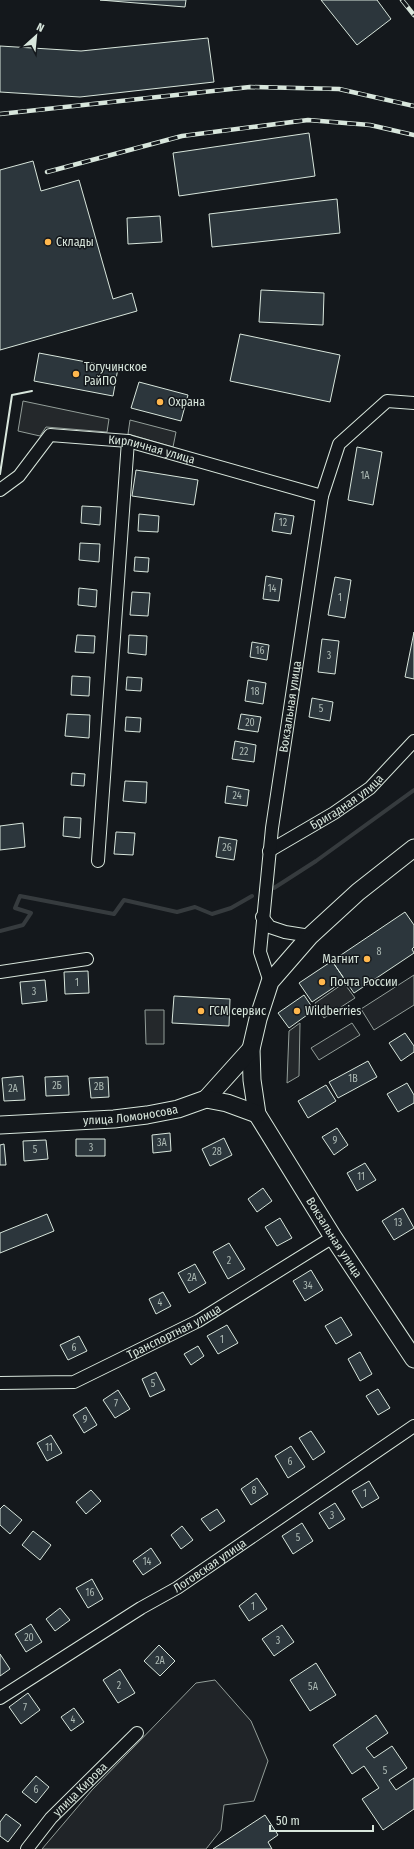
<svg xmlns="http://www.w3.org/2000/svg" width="414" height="1849" font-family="'Fira Sans Condensed',sans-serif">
<rect width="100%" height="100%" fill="#14181c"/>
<path fill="#202428" stroke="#939e99" d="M 414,975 L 414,1005 L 374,1030 L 361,1009 Z
M 352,1023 L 360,1035 L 319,1060 L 311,1048 Z
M 215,1680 L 251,1721 L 268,1761 L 254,1801 L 224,1805 L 221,1830 L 206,1849 L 42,1849 L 92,1790 L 196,1683 Z"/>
<path fill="#24282b" stroke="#939e99" d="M 23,401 L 109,419 L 107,432 L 46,427 L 40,436 L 18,431 Z
M 130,420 L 176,432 L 173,447 L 128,434 Z
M 344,983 L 355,998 L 324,1018 L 315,1003 Z
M 145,1010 L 164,1010 L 164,1044 L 146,1044 Z
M 300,1023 L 299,1076 L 287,1083 L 289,1031 Z"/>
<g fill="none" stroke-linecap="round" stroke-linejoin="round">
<path stroke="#363b3e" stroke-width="4" d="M 274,888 L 316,861 L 414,790
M 0,931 L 23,925 L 31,913 L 15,908 L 20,896 L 114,914 L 124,900 L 177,912 L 195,907 L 212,914 L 231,908 L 252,896"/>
</g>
<path fill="#2c363c" stroke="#d8e6dc" d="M 100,0 L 186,0 L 185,7 Z
M 321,0 L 377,0 L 391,19 L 357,45 Z
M 208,38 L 214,82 L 80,97 L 0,92 L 0,46 L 81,51 Z
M 309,133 L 315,176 L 179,196 L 173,153 Z
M 33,161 L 41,191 L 79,180 L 113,299 L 132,293 L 137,311 L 0,350 L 0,170 Z
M 337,199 L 340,233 L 212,247 L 209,214 Z
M 160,216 L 162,242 L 128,244 L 127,218 Z
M 261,290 L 324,293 L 323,325 L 259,322 Z
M 240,334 L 340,355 L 330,402 L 230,381 Z
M 39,353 L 118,368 L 113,396 L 34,381 Z
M 139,382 L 188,395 L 181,421 L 131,408 Z
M 357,447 L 382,452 L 373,505 L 348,500 Z
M 136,470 L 198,480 L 194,505 L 132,496 Z
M 82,506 L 101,507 L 100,525 L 81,523 Z
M 275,513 L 294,516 L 291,534 L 272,531 Z
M 139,514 L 159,516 L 158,532 L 138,531 Z
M 80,543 L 100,544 L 99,562 L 79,560 Z
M 135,557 L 149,558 L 148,572 L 134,571 Z
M 266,576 L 282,579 L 279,601 L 263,599 Z
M 335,577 L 351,580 L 345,618 L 328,615 Z
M 79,588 L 97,590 L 96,607 L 78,605 Z
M 132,592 L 150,593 L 148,616 L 130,615 Z
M 414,632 L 414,679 L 405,677 Z
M 77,635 L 95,636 L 94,653 L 75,652 Z
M 129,635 L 147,636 L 146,655 L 128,653 Z
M 322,639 L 339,641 L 335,674 L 318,672 Z
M 252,642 L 269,645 L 267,660 L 250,657 Z
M 72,676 L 90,677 L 89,696 L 71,695 Z
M 127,677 L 142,678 L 141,691 L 126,690 Z
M 248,680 L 266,683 L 263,704 L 245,701 Z
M 312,698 L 333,702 L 330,721 L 309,717 Z
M 67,714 L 90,715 L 89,738 L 65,736 Z
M 241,714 L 261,717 L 258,732 L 238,729 Z
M 126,717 L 141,718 L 140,732 L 125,731 Z
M 235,741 L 256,745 L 254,762 L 232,759 Z
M 72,773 L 85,774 L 84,786 L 71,785 Z
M 125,781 L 147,782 L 146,803 L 123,801 Z
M 227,786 L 249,790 L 247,806 L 225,803 Z
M 64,817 L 81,818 L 80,838 L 63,836 Z
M 23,823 L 25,847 L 0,850 L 0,826 Z
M 116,832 L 135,833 L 133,855 L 114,854 Z
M 219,837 L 237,840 L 234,860 L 216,857 Z
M 405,912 L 414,925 L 414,947 L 412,949 L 414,953 L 354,993 L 332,961 Z
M 332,961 L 345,980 L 312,1002 L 299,983 Z
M 88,971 L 89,993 L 65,994 L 64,972 Z
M 45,980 L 47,1001 L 22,1004 L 20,982 Z
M 304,995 L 314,1010 L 289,1028 L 278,1013 Z
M 174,996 L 230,999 L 229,1026 L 172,1023 Z
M 405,1033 L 414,1046 L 414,1052 L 401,1061 L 389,1043 Z
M 368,1061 L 377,1077 L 338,1098 L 329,1082 Z
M 23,1076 L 25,1100 L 4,1101 L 2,1078 Z
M 68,1076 L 69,1095 L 46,1096 L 45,1077 Z
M 108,1077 L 109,1097 L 91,1098 L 89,1078 Z
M 407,1083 L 414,1095 L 414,1103 L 398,1112 L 387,1094 Z
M 326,1085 L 336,1101 L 308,1118 L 298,1101 Z
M 337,1128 L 348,1145 L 334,1155 L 322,1137 Z
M 170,1133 L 171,1151 L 153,1153 L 152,1135 Z
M 224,1138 L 232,1155 L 210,1166 L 202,1149 Z
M 76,1139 L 105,1139 L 105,1156 L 76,1156 Z
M 46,1140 L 48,1159 L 24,1161 L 23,1141 Z
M 4,1144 L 6,1165 L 0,1165 L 0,1145 Z
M 365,1163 L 376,1180 L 357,1191 L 347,1173 Z
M 263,1188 L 272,1201 L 257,1212 L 248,1199 Z
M 403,1208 L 414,1228 L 394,1240 L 382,1221 Z
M 47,1214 L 54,1231 L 0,1253 L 0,1233 Z
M 280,1218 L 292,1238 L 277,1246 L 265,1227 Z
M 229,1243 L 245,1269 L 228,1279 L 213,1252 Z
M 195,1264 L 206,1283 L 189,1293 L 178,1273 Z
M 311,1270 L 323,1290 L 305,1301 L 293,1281 Z
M 163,1292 L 171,1306 L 156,1314 L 149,1299 Z
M 341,1317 L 352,1335 L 336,1344 L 325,1326 Z
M 227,1325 L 238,1343 L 218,1354 L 207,1336 Z
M 79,1336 L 87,1351 L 68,1360 L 60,1345 Z
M 198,1346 L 204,1356 L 191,1365 L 184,1354 Z
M 360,1352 L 372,1374 L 360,1381 L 348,1359 Z
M 156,1372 L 165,1390 L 150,1397 L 142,1379 Z
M 378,1389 L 390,1408 L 378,1415 L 366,1396 Z
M 118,1390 L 130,1409 L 115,1418 L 103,1400 Z
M 86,1407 L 97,1425 L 84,1433 L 73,1415 Z
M 311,1431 L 325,1452 L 313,1460 L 299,1438 Z
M 51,1435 L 62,1453 L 47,1461 L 37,1443 Z
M 291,1446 L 305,1467 L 288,1478 L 275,1456 Z
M 257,1478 L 268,1494 L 251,1505 L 241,1489 Z
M 369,1481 L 379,1498 L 362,1508 L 352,1491 Z
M 91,1490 L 101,1501 L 86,1514 L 76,1502 Z
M 335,1503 L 345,1519 L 329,1529 L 319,1513 Z
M 4,1505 L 22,1520 L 10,1534 L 0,1525 L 0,1509 Z
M 217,1509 L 225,1521 L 210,1531 L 201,1519 Z
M 302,1523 L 313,1541 L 293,1554 L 282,1536 Z
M 182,1526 L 193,1540 L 181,1549 L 171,1535 Z
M 33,1531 L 51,1545 L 40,1560 L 22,1545 Z
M 151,1548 L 161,1563 L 143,1575 L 133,1561 Z
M 92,1579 L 103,1599 L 88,1608 L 76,1588 Z
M 256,1593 L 267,1609 L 249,1621 L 239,1606 Z
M 60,1608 L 70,1620 L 55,1631 L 46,1619 Z
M 31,1624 L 42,1642 L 26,1652 L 15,1634 Z
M 282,1625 L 294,1642 L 274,1656 L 262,1639 Z
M 159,1645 L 175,1661 L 160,1676 L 144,1661 Z
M 0,1654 L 10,1669 L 0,1676 Z
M 316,1663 L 336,1695 L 310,1711 L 290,1680 Z
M 120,1669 L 135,1693 L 118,1703 L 103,1680 Z
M 28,1693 L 40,1710 L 21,1724 L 9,1707 Z
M 74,1708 L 84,1722 L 71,1731 L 61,1717 Z
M 376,1715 L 388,1733 L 366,1748 L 374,1758 L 392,1746 L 407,1768 L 389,1780 L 396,1790 L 414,1778 L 414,1809 L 383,1830 L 362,1799 L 379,1788 L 364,1766 L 352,1774 L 333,1745 Z
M 36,1776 L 49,1787 L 36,1803 L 22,1792 Z
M 6,1814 L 21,1825 L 8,1842 L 0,1836 L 0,1822 Z
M 265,1815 L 278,1835 L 268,1842 L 272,1849 L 213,1849 Z"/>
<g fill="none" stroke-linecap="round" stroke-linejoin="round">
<defs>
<g id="minor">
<path id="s1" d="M 0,490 L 19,476 L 50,435 L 128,441 L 322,496"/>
<path id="s2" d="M 269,851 L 334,813 L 370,788 L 414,741"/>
<path d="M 98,861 L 128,441"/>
<path d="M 262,917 L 270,927 L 285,932 L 310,936"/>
<path d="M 0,972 L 87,959"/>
<path id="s3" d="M 270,982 L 260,952 L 272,828 L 322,496 L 339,444 L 387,401 L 414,403"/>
<path id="s4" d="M 0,1383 L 74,1382 L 198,1321 L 333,1237"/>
<path id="s5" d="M 0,1698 L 141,1608 L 177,1588 L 414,1426"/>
<path id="s6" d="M 27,1849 L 51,1818 L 137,1733"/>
</g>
<g id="secondary">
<path id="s7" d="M 414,848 L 358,892 L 310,936 L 270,982 L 258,1019 L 251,1049 L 252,1080 L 257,1114 L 333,1237 L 414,1359"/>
<path d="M 206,1099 L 251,1049"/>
<path id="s8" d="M 0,1125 L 114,1119 L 147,1115 L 178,1109 L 206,1099 L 227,1103 L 257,1114"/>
</g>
</defs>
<use href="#minor" stroke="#d8e6dc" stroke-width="14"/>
<use href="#secondary" stroke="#d8e6dc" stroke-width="19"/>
<use href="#minor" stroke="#14181c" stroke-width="12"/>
<use href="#secondary" stroke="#14181c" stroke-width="17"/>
<defs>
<path id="rail" d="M 402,0 L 414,15
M 0,114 L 250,87 L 339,89 L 414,106
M 47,172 L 182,136 L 308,120 L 370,125 L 414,135"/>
</defs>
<use href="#rail" stroke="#d8e6dc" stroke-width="4.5"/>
<use href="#rail" stroke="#14181c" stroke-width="3" stroke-dasharray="9" stroke-linecap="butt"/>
<path stroke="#d8e6dc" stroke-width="2" d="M 0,474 L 12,395 L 32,391"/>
</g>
<g fill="#ffb74d" stroke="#14181c" stroke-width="1.5">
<circle cx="48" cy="242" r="4"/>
<circle cx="76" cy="374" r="4"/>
<circle cx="160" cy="402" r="4"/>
<circle cx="367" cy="959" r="4"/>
<circle cx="322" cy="982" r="4"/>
<circle cx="201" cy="1011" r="4"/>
<circle cx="297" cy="1011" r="4"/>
</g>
<g text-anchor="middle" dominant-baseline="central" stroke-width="3" stroke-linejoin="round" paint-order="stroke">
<g font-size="10" fill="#adbab4">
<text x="365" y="476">1А</text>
<text x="283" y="523">12</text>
<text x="272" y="589">14</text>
<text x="340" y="598">1</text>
<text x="260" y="651">16</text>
<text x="329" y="656">3</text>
<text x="255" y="692">18</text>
<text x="321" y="709">5</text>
<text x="250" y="723">20</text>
<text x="244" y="752">22</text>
<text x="237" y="796">24</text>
<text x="227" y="848">26</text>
<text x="379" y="952">8</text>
<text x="77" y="983">1</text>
<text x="34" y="992">3</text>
<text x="353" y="1079">1В</text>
<text x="57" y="1086">2Б</text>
<text x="99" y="1087">2В</text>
<text x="13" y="1089">2А</text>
<text x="335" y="1141">9</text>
<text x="162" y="1143">3А</text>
<text x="91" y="1148">3</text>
<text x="35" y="1150">5</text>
<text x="217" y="1152">28</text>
<text x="361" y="1177">11</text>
<text x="398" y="1223">13</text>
<text x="229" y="1261">2</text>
<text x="192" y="1278">2А</text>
<text x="308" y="1286">34</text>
<text x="160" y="1303">4</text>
<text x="222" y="1340">1</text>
<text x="74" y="1348">6</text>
<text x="153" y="1384">5</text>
<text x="116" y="1404">7</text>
<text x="85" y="1420">9</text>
<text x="49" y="1448">11</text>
<text x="290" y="1462">6</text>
<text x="254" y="1491">8</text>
<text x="365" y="1494">1</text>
<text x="332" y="1516">3</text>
<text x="298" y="1538">5</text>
<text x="147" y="1562">14</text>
<text x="90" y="1593">16</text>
<text x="253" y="1607">1</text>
<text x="29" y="1638">20</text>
<text x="278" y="1641">3</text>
<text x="160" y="1661">2А</text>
<text x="119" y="1686">2</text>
<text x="313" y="1687">5А</text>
<text x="25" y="1708">7</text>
<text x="73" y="1720">4</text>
<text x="385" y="1771">5</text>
<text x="36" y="1790">6</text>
</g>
<g font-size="12" fill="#d8e6dc" stroke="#14181c" text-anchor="start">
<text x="56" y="242">Склады</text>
<text x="84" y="367">Тогучинское<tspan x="84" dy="14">РайПО</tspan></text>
<text x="168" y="402">Охрана</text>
<text x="359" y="959" text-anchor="end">Магнит</text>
<text x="330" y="982">Почта России</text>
<text x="209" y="1011">ГСМ сервис</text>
<text x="305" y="1011">Wildberries</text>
</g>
<g font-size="12" fill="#d8e6dc" stroke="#14181c">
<text stroke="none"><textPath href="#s1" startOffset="178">Кирпичная улица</textPath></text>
<text stroke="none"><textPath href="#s3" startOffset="279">Вокзальная улица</textPath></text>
<text stroke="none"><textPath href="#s2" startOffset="92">Бригадная улица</textPath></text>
<text stroke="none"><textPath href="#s8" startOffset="131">улица Ломоносова</textPath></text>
<text stroke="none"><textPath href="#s7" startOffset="478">Вокзальная улица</textPath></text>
<text stroke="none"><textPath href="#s4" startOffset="186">Транспортная улица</textPath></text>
<text stroke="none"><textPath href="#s5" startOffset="248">Логовская улица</textPath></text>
<text stroke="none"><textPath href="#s6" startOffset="80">улица Кирова</textPath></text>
</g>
</g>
<g transform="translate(36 36) rotate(27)" stroke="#14181c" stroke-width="3" paint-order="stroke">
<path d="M0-3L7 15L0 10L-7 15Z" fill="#d8e6dc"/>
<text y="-6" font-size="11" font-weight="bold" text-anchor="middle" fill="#d8e6dc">N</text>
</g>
<path d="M270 1825v6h103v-6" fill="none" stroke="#d8e6dc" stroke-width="2"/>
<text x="276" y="1825" font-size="12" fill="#d8e6dc" stroke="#14181c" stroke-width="3" paint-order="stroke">50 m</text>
</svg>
